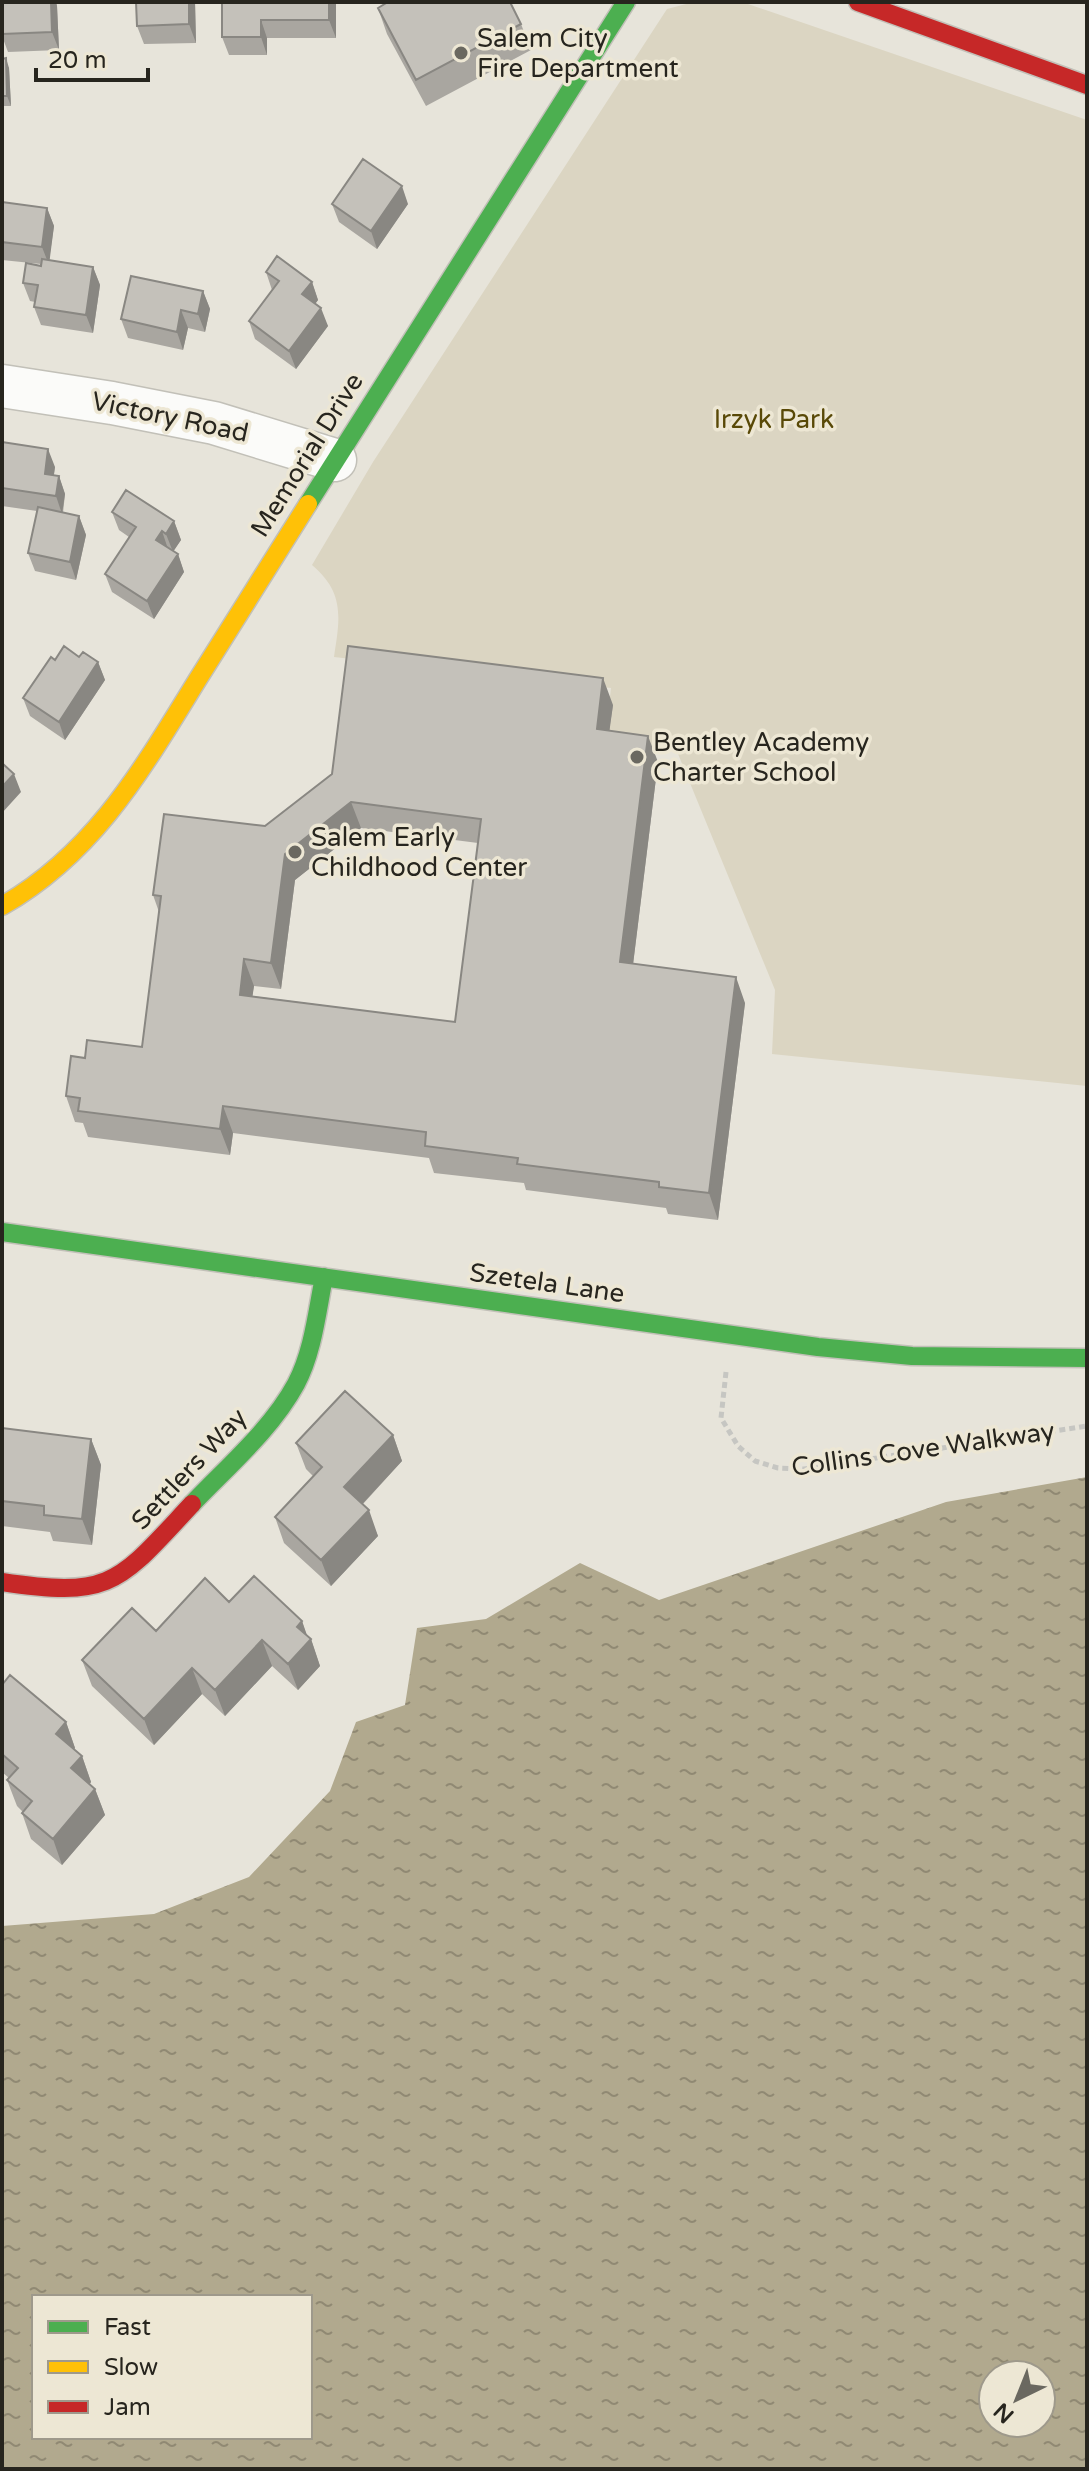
<svg xmlns="http://www.w3.org/2000/svg" width="1089" height="2471" font-family="'Varela Round',sans-serif">
<defs>
<pattern id="water-ripples" width="26" height="14" patternUnits="userSpaceOnUse" patternTransform="scale(2)"><rect width="26" height="14" fill="#b1a98e"/><path d="M2 4q2-2 4 0t4 0M15 11q2-2 4 0t4 0" fill="none" stroke="#908973"/></pattern>
</defs>
<rect width="100%" height="100%" fill="#e7e4da"/>
<path fill="#dbd5c2" d="M 694,2 L 742,2 L 1087,120 L 1087,1086 L 772,1054 L 775,990 L 676,749 L 605,741 L 611,688 L 334,657 C 340,618 345,593 312,565 L 373,462 L 667,9 Z"/>
<path fill="url(#water-ripples)" fill-rule="evenodd" d="M 1087,1477 L 1087,2469 L 2,2469 L 2,1926 L 154,1914 L 249,1877 L 330,1791 L 356,1722 L 405,1705 L 417,1628 L 486,1619 L 580,1563 L 659,1600 L 946,1502 ZM 34,2297 L 310,2297 L 310,2437 L 34,2437 ZM 993,2375 L 1041,2375 L 1041,2423 L 993,2423 Z"/>
<g fill="none" stroke-linecap="round" stroke-linejoin="round">
<defs>
<path id="street" d="M 2,386 L 112,403 L 214,423 L 335,460"/>
<path id="fast" d="M 308,504 L 626,2
M 2,1232 L 818,1347 L 912,1356 L 1087,1358
M 192,1504 C 227,1467 271,1430 296,1384 C 313,1352 317,1312 324,1277"/>
<path id="slow" d="M 2,906 C 95,853 143,768 198,679 C 235,621 271,562 308,504"/>
<path id="jam" d="M 858,2 L 1087,85
M 2,1582 C 113,1599 119,1582 192,1504"/>
</defs>
<use href="#street" stroke="#c2c0b8" stroke-width="45"/>
<use href="#fast" stroke="#c2c0b8" stroke-width="21"/>
<use href="#slow" stroke="#c2c0b8" stroke-width="21"/>
<use href="#jam" stroke="#c2c0b8" stroke-width="21"/>
<path stroke="#c6c6c2" stroke-width="5" stroke-dasharray="6 4" stroke-linecap="butt" d="M 726,1372 L 721,1418 L 738,1446 L 755,1461 L 778,1468 L 804,1469 L 1087,1426"/>
<use href="#street" stroke="#fbfbf9" stroke-width="42"/>
<use href="#fast" stroke="#4caf50" stroke-width="18"/>
<use href="#slow" stroke="#ffc107" stroke-width="18"/>
<use href="#jam" stroke="#c62828" stroke-width="18"/>
</g>
<path fill="#a9a6a0" fill-rule="evenodd" d="M 2,2 L 56,2 L 57,6 L 59,50 L 8,52 L 2,36 Z
M 136,2 L 195,2 L 196,43 L 144,44 L 137,26 Z
M 222,2 L 336,2 L 336,38 L 267,38 L 267,55 L 229,55 L 222,37 Z
M 378,8 L 521,24 L 531,50 L 426,106 L 387,34 Z
M 2,59 L 9,68 L 11,106 L 2,106 Z
M 2,202 L 47,208 L 54,226 L 49,260 L 93,267 L 100,285 L 93,333 L 41,325 L 34,307 L 35,302 L 30,301 L 23,283 L 41,264 L 2,260 Z
M 332,204 L 408,204 L 377,249 L 339,222 Z
M 266,272 L 312,282 L 318,300 L 315,304 L 328,326 L 296,369 L 255,339 L 249,321 L 272,290 Z
M 203,291 L 210,309 L 205,332 L 188,328 L 183,350 L 128,338 L 121,319 Z
M 2,442 L 55,467 L 54,475 L 59,476 L 65,494 L 63,513 L 79,516 L 86,535 L 76,580 L 35,571 L 28,553 L 37,511 L 2,506 Z
M 112,512 L 174,521 L 181,540 L 173,551 L 178,554 L 184,572 L 154,619 L 112,592 L 105,574 L 129,537 L 119,530 Z
M 79,657 L 98,662 L 105,680 L 65,740 L 30,716 L 23,698 L 55,660 Z
M 613,705 L 609,731 L 658,762 L 633,964 L 745,1003 L 718,1220 L 668,1214 L 666,1208 L 526,1190 L 524,1183 L 434,1173 L 429,1158 L 233,1133 L 230,1155 L 88,1137 L 83,1123 L 75,1122 L 66,1096 L 85,1058 L 142,1047 L 159,912 L 153,895 L 265,826 ZM 361,828 L 478,843 L 455,1022 L 252,996 L 254,986 L 281,989 L 295,880 Z
M 2,1428 L 91,1439 L 101,1465 L 92,1545 L 53,1541 L 50,1532 L 2,1526 Z
M 393,1435 L 402,1461 L 363,1504 L 378,1536 L 331,1586 L 284,1543 L 275,1517 L 313,1476 L 306,1469 L 296,1443 Z
M 229,1602 L 302,1621 L 307,1637 L 311,1639 L 320,1666 L 298,1690 L 272,1666 L 225,1716 L 202,1694 L 154,1745 L 92,1686 L 82,1660 Z
M 2,1685 L 66,1722 L 75,1748 L 74,1749 L 82,1756 L 91,1782 L 90,1784 L 95,1789 L 105,1815 L 62,1865 L 31,1839 L 22,1813 L 23,1812 L 17,1806 L 7,1780 L 9,1778 L 2,1772 Z"/>
<path fill="#898782" d="M 51,2 L 56,2 L 57,6 L 59,50 L 52,32 Z
M 189,2 L 195,2 L 196,43 L 189,24 Z
M 329,2 L 336,2 L 336,38 L 329,20 Z
M 261,20 L 267,38 L 267,55 L 261,37 Z
M 6,58 L 9,68 L 11,106 L 7,96 Z
M 402,186 L 408,204 L 377,249 L 371,231 Z
M 47,208 L 54,226 L 49,265 L 42,247 Z
M 93,267 L 100,285 L 93,333 L 86,315 Z
M 312,282 L 318,300 L 309,312 L 302,294 Z
M 203,291 L 210,309 L 205,332 L 198,314 Z
M 321,308 L 328,326 L 296,369 L 289,351 Z
M 181,310 L 188,328 L 183,350 L 177,332 Z
M 48,449 L 55,467 L 51,492 L 45,474 Z
M 59,476 L 65,494 L 62,514 L 56,496 Z
M 79,516 L 86,535 L 76,580 L 70,562 Z
M 174,521 L 181,540 L 173,552 L 166,534 Z
M 162,531 L 168,549 L 156,540 Z
M 178,554 L 184,572 L 154,619 L 147,601 Z
M 98,662 L 105,680 L 65,740 L 59,722 Z
M 603,678 L 613,705 L 606,756 L 597,729 Z
M 648,736 L 658,762 L 630,989 L 620,962 Z
M 14,774 L 21,792 L 2,813 L 2,787 Z
M 351,802 L 361,828 L 295,880 L 281,989 L 271,963 L 285,854 Z
M 244,959 L 254,986 L 249,1021 L 240,995 Z
M 736,977 L 745,1003 L 718,1220 L 709,1193 Z
M 223,1106 L 233,1133 L 230,1155 L 220,1129 Z
M 393,1435 L 402,1461 L 354,1513 L 344,1487 Z
M 91,1439 L 101,1465 L 92,1545 L 82,1519 Z
M 369,1510 L 378,1536 L 331,1586 L 321,1560 Z
M 302,1621 L 309,1641 L 311,1639 L 320,1666 L 298,1690 L 288,1664 L 297,1627 Z
M 262,1640 L 272,1666 L 225,1716 L 215,1690 Z
M 192,1668 L 202,1694 L 154,1745 L 144,1719 Z
M 66,1722 L 75,1748 L 65,1760 L 56,1734 Z
M 82,1756 L 91,1782 L 81,1794 L 71,1768 Z
M 95,1789 L 105,1815 L 62,1865 L 53,1839 Z"/>
<path fill="#c4c1ba" stroke="#898782" stroke-width="2" fill-rule="evenodd" d="M 2,2 L 51,2 L 52,32 L 2,34 Z
M 136,2 L 189,2 L 189,24 L 137,26 Z
M 222,2 L 329,2 L 329,20 L 261,20 L 261,37 L 222,37 Z
M 388,2 L 510,2 L 521,24 L 416,80 L 378,8 Z
M 6,58 L 7,96 L 2,96 L 2,59 Z
M 363,159 L 402,186 L 371,231 L 332,204 Z
M 2,202 L 47,208 L 42,247 L 2,242 Z
M 277,256 L 312,282 L 302,294 L 321,308 L 289,351 L 249,321 L 279,281 L 266,272 Z
M 42,259 L 93,267 L 86,315 L 34,307 L 38,285 L 23,283 L 26,263 L 41,266 Z
M 131,276 L 203,291 L 198,314 L 181,310 L 177,332 L 121,319 Z
M 2,442 L 48,449 L 45,474 L 59,476 L 56,496 L 2,488 Z
M 126,490 L 174,521 L 166,534 L 162,531 L 156,540 L 178,554 L 147,601 L 105,574 L 136,527 L 112,512 Z
M 38,507 L 79,516 L 70,562 L 28,553 Z
M 64,646 L 79,657 L 83,652 L 98,662 L 59,722 L 23,698 L 51,657 L 55,660 Z
M 348,646 L 603,678 L 597,729 L 648,736 L 620,962 L 736,977 L 709,1193 L 659,1187 L 659,1182 L 517,1164 L 518,1158 L 425,1146 L 426,1132 L 223,1106 L 220,1129 L 78,1111 L 80,1098 L 66,1096 L 71,1056 L 85,1058 L 87,1040 L 142,1047 L 161,896 L 153,895 L 164,814 L 265,826 L 332,774 ZM 351,802 L 481,819 L 455,1022 L 240,995 L 244,959 L 271,963 L 285,854 Z
M 2,763 L 14,774 L 2,787 Z
M 345,1391 L 393,1435 L 344,1487 L 369,1510 L 321,1560 L 275,1517 L 322,1467 L 296,1443 Z
M 2,1428 L 91,1439 L 82,1519 L 44,1515 L 44,1506 L 2,1501 Z
M 254,1576 L 302,1621 L 297,1627 L 311,1639 L 288,1664 L 262,1640 L 215,1690 L 192,1668 L 144,1719 L 82,1660 L 132,1608 L 156,1631 L 205,1578 L 229,1602 Z
M 10,1675 L 66,1722 L 56,1734 L 82,1756 L 71,1768 L 95,1789 L 53,1839 L 22,1813 L 32,1801 L 7,1780 L 18,1768 L 2,1754 L 2,1685 Z"/>
<g fill="#6a6860" stroke="#ede7d4" stroke-width="3">
<circle cx="461" cy="53" r="8"/>
<circle cx="637" cy="757" r="8"/>
<circle cx="295" cy="852" r="8"/>
</g>
<g text-anchor="middle" dominant-baseline="central" stroke-width="7" stroke-linejoin="round" paint-order="stroke">
<g font-size="26" fill="#27251e" stroke="#ede7d4" text-anchor="start">
<text x="477" y="38">Salem City<tspan x="477" dy="30">Fire Department</tspan></text>
<text x="653" y="742">Bentley Academy<tspan x="653" dy="30">Charter School</tspan></text>
<text x="311" y="837">Salem Early<tspan x="311" dy="30">Childhood Center</tspan></text>
</g>
<g font-size="26" fill="#27251e" stroke="#ede7d4">
<text transform="translate(170 417) rotate(12)">Victory Road</text>
<text transform="translate(307 455) rotate(-58)">Memorial Drive</text>
<text transform="translate(547 1283) rotate(8)">Szetela Lane</text>
<text transform="translate(923 1449) rotate(-8)">Collins Cove Walkway</text>
<text transform="translate(189 1469) rotate(-47)">Settlers Way</text>
</g>
<g font-size="26" fill="#594907" stroke="#ede7d4">
<text x="774" y="419">Irzyk Park</text>
</g>
</g>
<rect width="1089" height="2471" fill="none" stroke="#27251e" stroke-width="8"/>
<rect x="32" y="2295" width="280" height="144" fill="#ede7d4" stroke="#9e998b" stroke-width="2"/>
<rect x="48" y="2321" width="40" height="12" fill="#4caf50" stroke="#9e998b" stroke-width="2"/>
<text x="104" y="2335" font-size="24" fill="#27251e">Fast</text>
<rect x="48" y="2361" width="40" height="12" fill="#ffc107" stroke="#9e998b" stroke-width="2"/>
<text x="104" y="2375" font-size="24" fill="#27251e">Slow</text>
<rect x="48" y="2401" width="40" height="12" fill="#c62828" stroke="#9e998b" stroke-width="2"/>
<text x="104" y="2415" font-size="24" fill="#27251e">Jam</text>
<g transform="translate(1017 2399) rotate(223)"><circle r="38" fill="#ede7d4" stroke="#9e998b" stroke-width="2"/>
<path d="M0-6L14 30L0 20L-14 30Z" fill="#6a6860"/>
<text y="-12" font-size="22" font-weight="bold" text-anchor="middle" fill="#27251e">N</text>
</g>
<path d="M36 68v12h112v-12" fill="none" stroke="#27251e" stroke-width="4"/>
<text x="48" y="68" font-size="24" fill="#27251e" stroke="#ede7d4" stroke-width="6" paint-order="stroke">20 m</text>
</svg>
